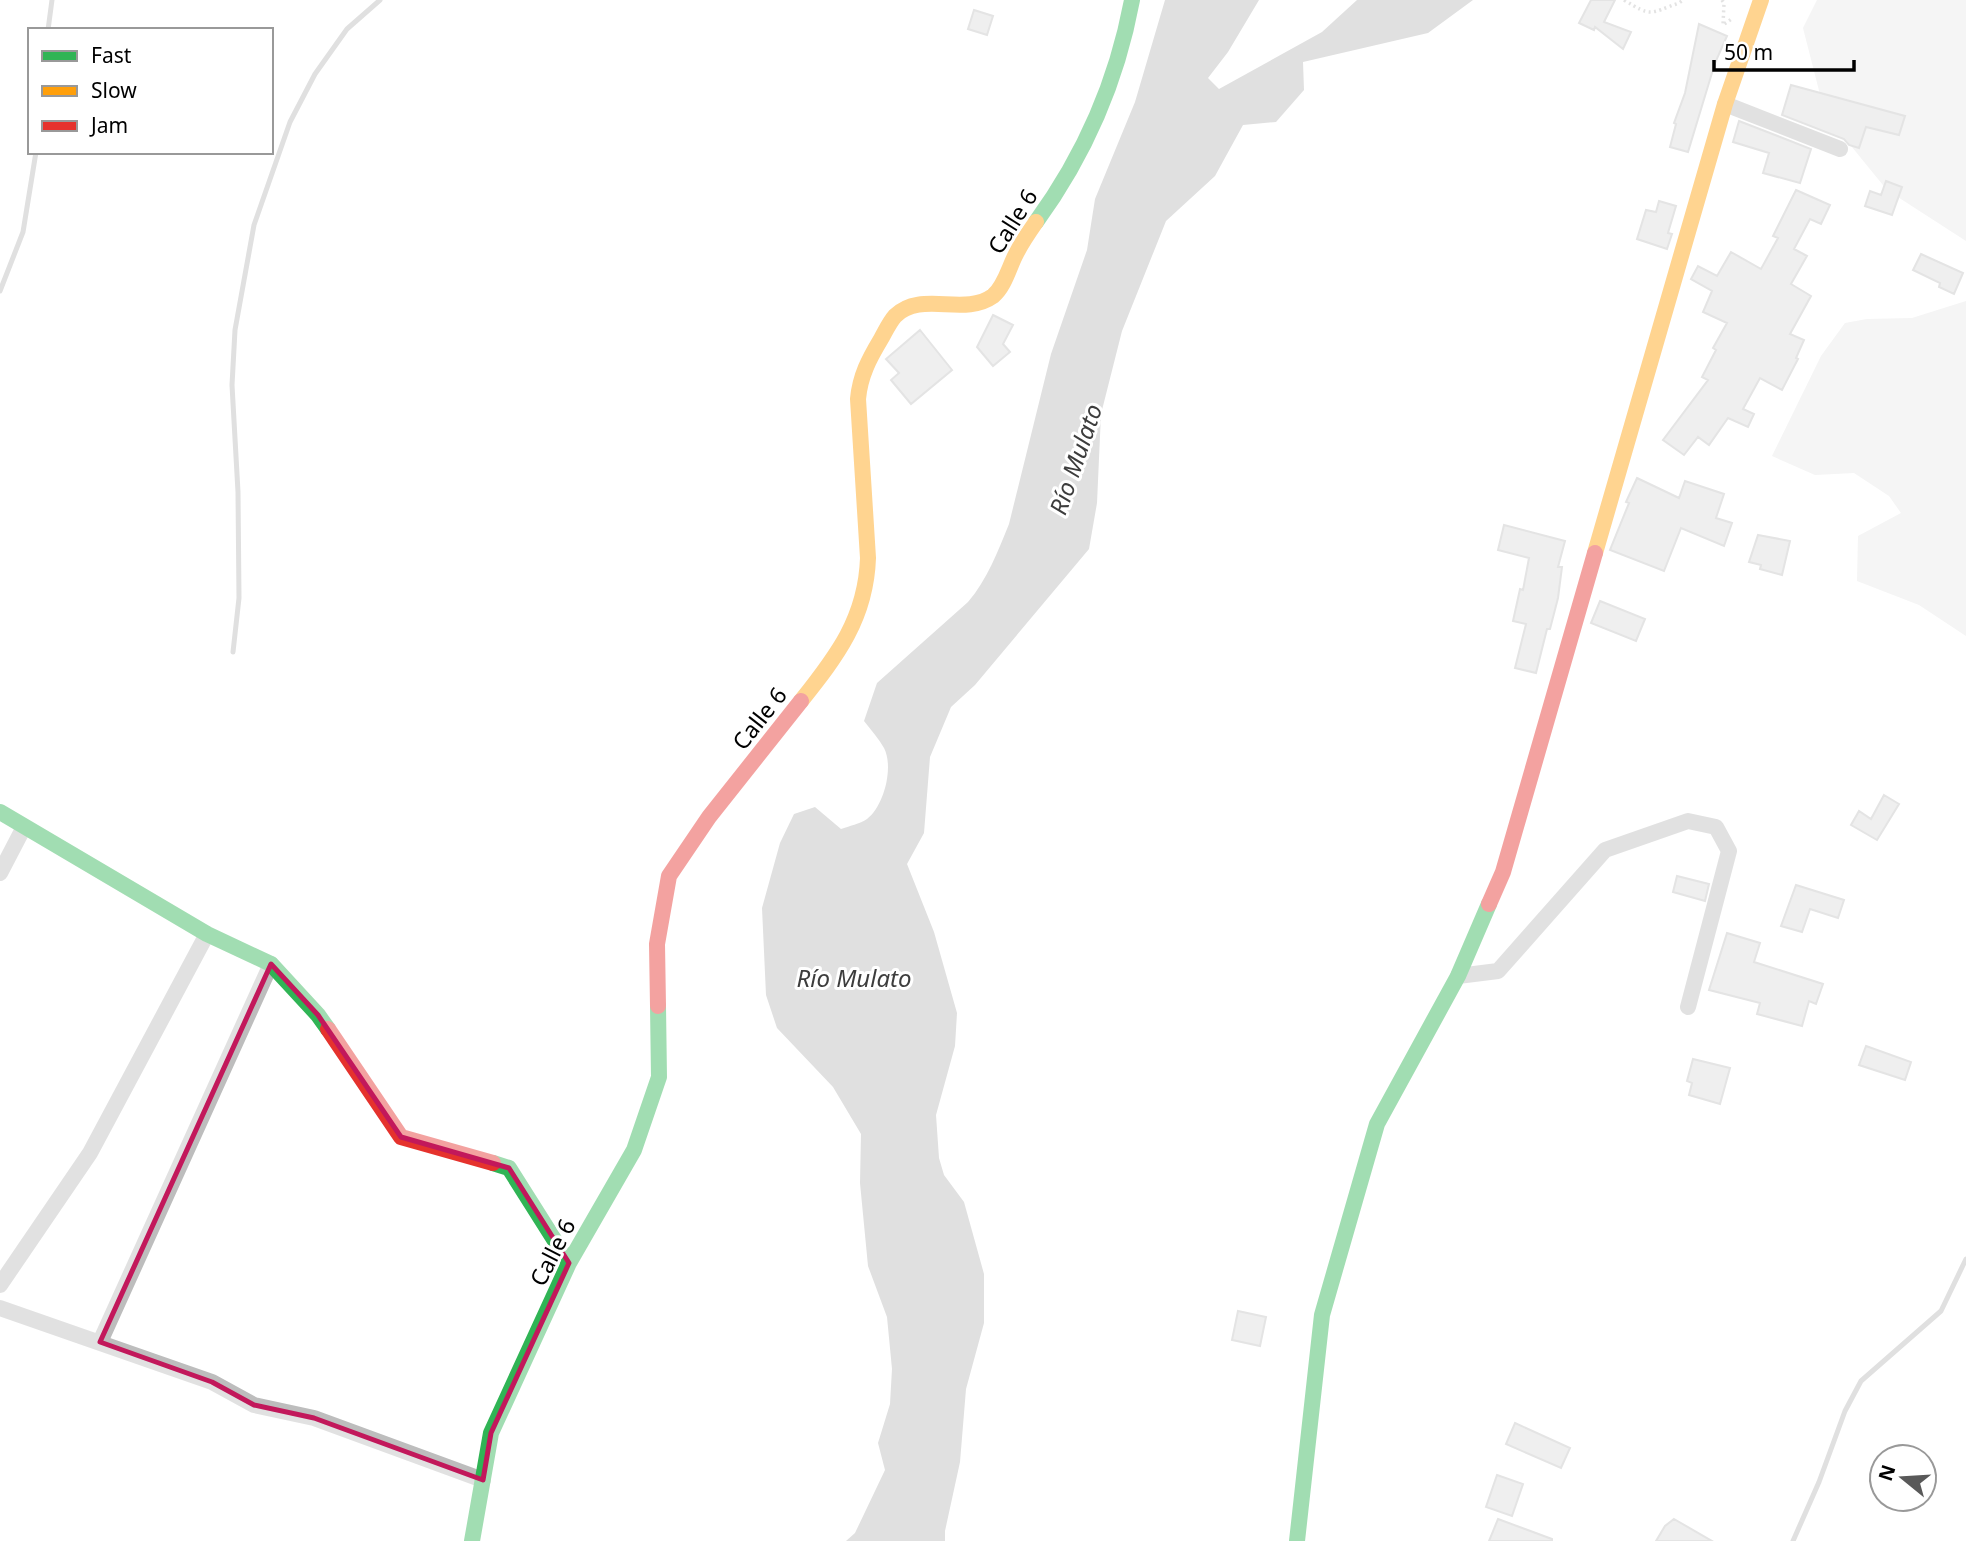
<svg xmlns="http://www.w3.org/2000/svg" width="1966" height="1541" font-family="'Noto Sans',sans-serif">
<rect width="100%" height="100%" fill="#fff"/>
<path fill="#e8e8e8" d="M 1817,0 L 1966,0 L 1966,241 L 1887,190 L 1825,114 L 1803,28 Z
M 1966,301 L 1966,636 L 1919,605 L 1857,581 L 1858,536 L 1901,513 L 1889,496 L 1854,473 L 1815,475 L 1772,456 L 1821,356 L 1845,323 L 1867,319 L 1912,318 Z"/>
<path fill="#bababa" d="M 1165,0 L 1259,0 L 1228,52 L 1208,78 L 1219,89 L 1322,32 L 1357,0 L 1473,0 L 1428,33 L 1303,62 L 1304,90 L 1276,122 L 1243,125 L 1215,176 L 1166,221 L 1122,331 L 1101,414 L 1097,503 L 1089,549 L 975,685 L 951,707 L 930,757 L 924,833 L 907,864 L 934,932 L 957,1013 L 955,1046 L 936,1115 L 939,1158 L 944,1175 L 964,1202 L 984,1274 L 984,1323 L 966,1389 L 960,1462 L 945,1531 L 945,1541 L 846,1541 L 855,1533 L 885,1470 L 878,1443 L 890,1404 L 892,1369 L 887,1317 L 868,1266 L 860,1183 L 861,1134 L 833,1087 L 777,1028 L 766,995 L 762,908 L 780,843 L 794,814 L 815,807 L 841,829 C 849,826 860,824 867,819 C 884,806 894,767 884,748 C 879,739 871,730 864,721 L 877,683 L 968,602 C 987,580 998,551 1009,524 L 1051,354 L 1087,250 L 1095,199 L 1135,102 Z"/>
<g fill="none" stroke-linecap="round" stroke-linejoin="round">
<path stroke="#bababa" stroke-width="5" d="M 48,30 L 52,0
M 0,291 L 23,232 L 36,152
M 233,652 L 239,598 L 238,492 L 232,385 L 235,330 L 254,225 L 290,122 L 315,74 L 347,29 L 380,0
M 1793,1541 L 1819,1482 L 1845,1411 L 1861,1381 L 1941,1311 L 1966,1259"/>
</g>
<path fill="#dbdbdb" stroke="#c3c3c3" stroke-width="2" d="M 1591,0 L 1615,0 L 1604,22 L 1631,32 L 1623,49 L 1595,27 L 1594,30 L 1579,23 Z
M 974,10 L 993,16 L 987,35 L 968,29 Z
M 1699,24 L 1727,36 L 1715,63 L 1688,152 L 1670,147 L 1676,124 L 1674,123 L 1685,93 Z
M 1791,85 L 1905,116 L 1899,135 L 1866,127 L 1859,148 L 1849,145 L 1844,139 L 1782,115 Z
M 1739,121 L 1811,149 L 1800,183 L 1763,173 L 1769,153 L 1733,142 Z
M 1886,181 L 1902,187 L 1892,215 L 1865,206 L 1870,191 L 1881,195 Z
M 1796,190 L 1830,205 L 1821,224 L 1810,219 L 1794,249 L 1807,256 L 1791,284 L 1811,296 L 1790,334 L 1804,340 L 1796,358 L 1798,359 L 1782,390 L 1760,378 L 1743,409 L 1754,414 L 1748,427 L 1728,418 L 1709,445 L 1698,437 L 1684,455 L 1663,440 L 1708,380 L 1702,377 L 1716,350 L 1713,348 L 1727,323 L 1703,312 L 1712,291 L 1691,279 L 1698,266 L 1717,276 L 1731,252 L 1761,269 L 1778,238 L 1773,236 Z
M 1659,201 L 1676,206 L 1668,233 L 1672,234 L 1667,249 L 1637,239 L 1646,210 L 1656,212 Z
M 1921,254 L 1963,273 L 1954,294 L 1939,287 L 1940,283 L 1913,270 Z
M 993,315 L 1013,325 L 1003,344 L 1010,352 L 993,366 L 977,347 Z
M 920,330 L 952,370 L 911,404 L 891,380 L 899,373 L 886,359 Z
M 1637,478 L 1679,498 L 1685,481 L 1724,494 L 1716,518 L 1732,523 L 1724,546 L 1681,528 L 1664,571 L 1610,550 L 1629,503 L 1626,502 Z
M 1504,525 L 1565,541 L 1558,567 L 1562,567 L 1558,598 L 1550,629 L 1547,629 L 1536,673 L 1515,668 L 1526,624 L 1513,621 L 1520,589 L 1523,590 L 1529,558 L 1498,550 Z
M 1758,535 L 1790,541 L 1782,575 L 1760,569 L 1761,565 L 1749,562 Z
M 1600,601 L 1645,619 L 1636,641 L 1591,623 Z
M 1884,795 L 1899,804 L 1877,840 L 1851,825 L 1859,811 L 1871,819 Z
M 1677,876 L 1709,884 L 1705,901 L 1673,892 Z
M 1796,885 L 1844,900 L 1838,918 L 1810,909 L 1802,932 L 1781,926 Z
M 1727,933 L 1760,943 L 1754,962 L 1823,984 L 1816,1004 L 1809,1001 L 1802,1026 L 1757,1014 L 1760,1003 L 1709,990 Z
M 1866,1046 L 1911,1062 L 1905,1080 L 1859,1065 Z
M 1693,1059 L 1730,1068 L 1720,1104 L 1689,1095 L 1692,1083 L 1687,1081 Z
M 1238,1311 L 1266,1317 L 1260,1346 L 1232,1340 Z
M 1515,1423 L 1570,1448 L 1561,1468 L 1506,1444 Z
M 1497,1475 L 1523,1484 L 1512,1516 L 1486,1507 Z
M 1498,1519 L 1552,1539 L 1552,1541 L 1489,1541 Z
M 1674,1519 L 1712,1541 L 1656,1541 L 1665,1526 Z"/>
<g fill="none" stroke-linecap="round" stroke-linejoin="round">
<path stroke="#c2c2c2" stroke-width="3.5" stroke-dasharray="2 3.5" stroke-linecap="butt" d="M 1624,0 C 1652,17 1648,14 1679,3 L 1683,0
M 1722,0 L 1724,3 L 1723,25 L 1733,18"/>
<path stroke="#bdbdbd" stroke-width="16" d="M 1725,104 L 1840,149
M 0,873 L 24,827
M 1458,976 L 1498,971 L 1605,850 L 1688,821 L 1716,827 L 1729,851 L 1688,1007
M 0,1285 L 90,1153 L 207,934
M 0,1308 L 212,1382 L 254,1405 L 314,1418 L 483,1480
M 100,1342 L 271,964"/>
<path stroke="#30b455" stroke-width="16" d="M 1036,222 C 1084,156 1117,81 1132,0
M 0,812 L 207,934 L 271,964 L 318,1015 L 328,1029
M 493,1163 L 509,1168 L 569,1263
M 472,1541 L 491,1433 L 569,1263 L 634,1150 L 659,1077 L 658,1006
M 1297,1541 L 1322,1315 L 1377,1124 L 1458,976 L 1489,904"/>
<path stroke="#ff9f0a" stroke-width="16" d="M 1595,553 L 1725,104 L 1761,0
M 801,701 C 837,656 866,618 868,558 L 858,399 C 860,376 869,359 881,339 C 885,332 889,323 895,316 C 921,290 964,317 993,296 C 1005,286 1009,267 1016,254 C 1022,242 1029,232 1036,222"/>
<path stroke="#e5322d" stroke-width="16" d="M 1489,904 L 1503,872 L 1595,553
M 658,1006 L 657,944 L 669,876 L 709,817 L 801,701
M 328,1029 L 401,1137 L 493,1163"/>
</g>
<path d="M0 0H1966V1541H0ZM 271,964 L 318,1015 L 401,1137 L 509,1168 L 569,1263 L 491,1433 L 483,1480 L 314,1418 L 254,1405 L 212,1382 L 100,1342 Z" fill="#fff" fill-opacity=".55" fill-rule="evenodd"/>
<path fill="none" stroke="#c2185b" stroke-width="5" stroke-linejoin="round" d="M 271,964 L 318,1015 L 401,1137 L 509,1168 L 569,1263 L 491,1433 L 483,1480 L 314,1418 L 254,1405 L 212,1382 L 100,1342 Z"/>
<g text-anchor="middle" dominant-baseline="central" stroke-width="6" stroke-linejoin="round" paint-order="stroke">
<g font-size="23" fill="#000" stroke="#fff">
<text transform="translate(1012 221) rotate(-58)">Calle 6</text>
<text transform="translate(759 718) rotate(-52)">Calle 6</text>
<text transform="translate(552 1252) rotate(-63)">Calle 6</text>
</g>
<g font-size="24" font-style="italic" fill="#3d3d3d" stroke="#fff">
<text transform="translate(1075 459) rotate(-71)">Río Mulato</text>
<text x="854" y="977">Río Mulato</text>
</g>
</g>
<rect x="28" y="28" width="245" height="126" fill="#ffffff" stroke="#999999" stroke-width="2"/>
<rect x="42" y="51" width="35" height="10" fill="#30b455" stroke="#999999" stroke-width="2"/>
<text x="91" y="63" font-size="21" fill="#000000">Fast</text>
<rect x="42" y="86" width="35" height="10" fill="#ff9f0a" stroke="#999999" stroke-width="2"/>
<text x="91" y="98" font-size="21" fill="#000000">Slow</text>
<rect x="42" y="121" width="35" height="10" fill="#e5322d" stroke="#999999" stroke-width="2"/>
<text x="91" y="133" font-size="21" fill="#000000">Jam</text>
<g transform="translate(1903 1478) rotate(288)"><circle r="33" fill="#ffffff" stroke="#999999" stroke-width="2"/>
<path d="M0-5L12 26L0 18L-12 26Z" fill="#595959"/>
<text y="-10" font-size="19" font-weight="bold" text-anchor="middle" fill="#000000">N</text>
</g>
<path d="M1714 60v10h140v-10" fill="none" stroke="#000000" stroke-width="3.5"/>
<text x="1724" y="60" font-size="21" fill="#000000" stroke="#ffffff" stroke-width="5" paint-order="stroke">50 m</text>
</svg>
